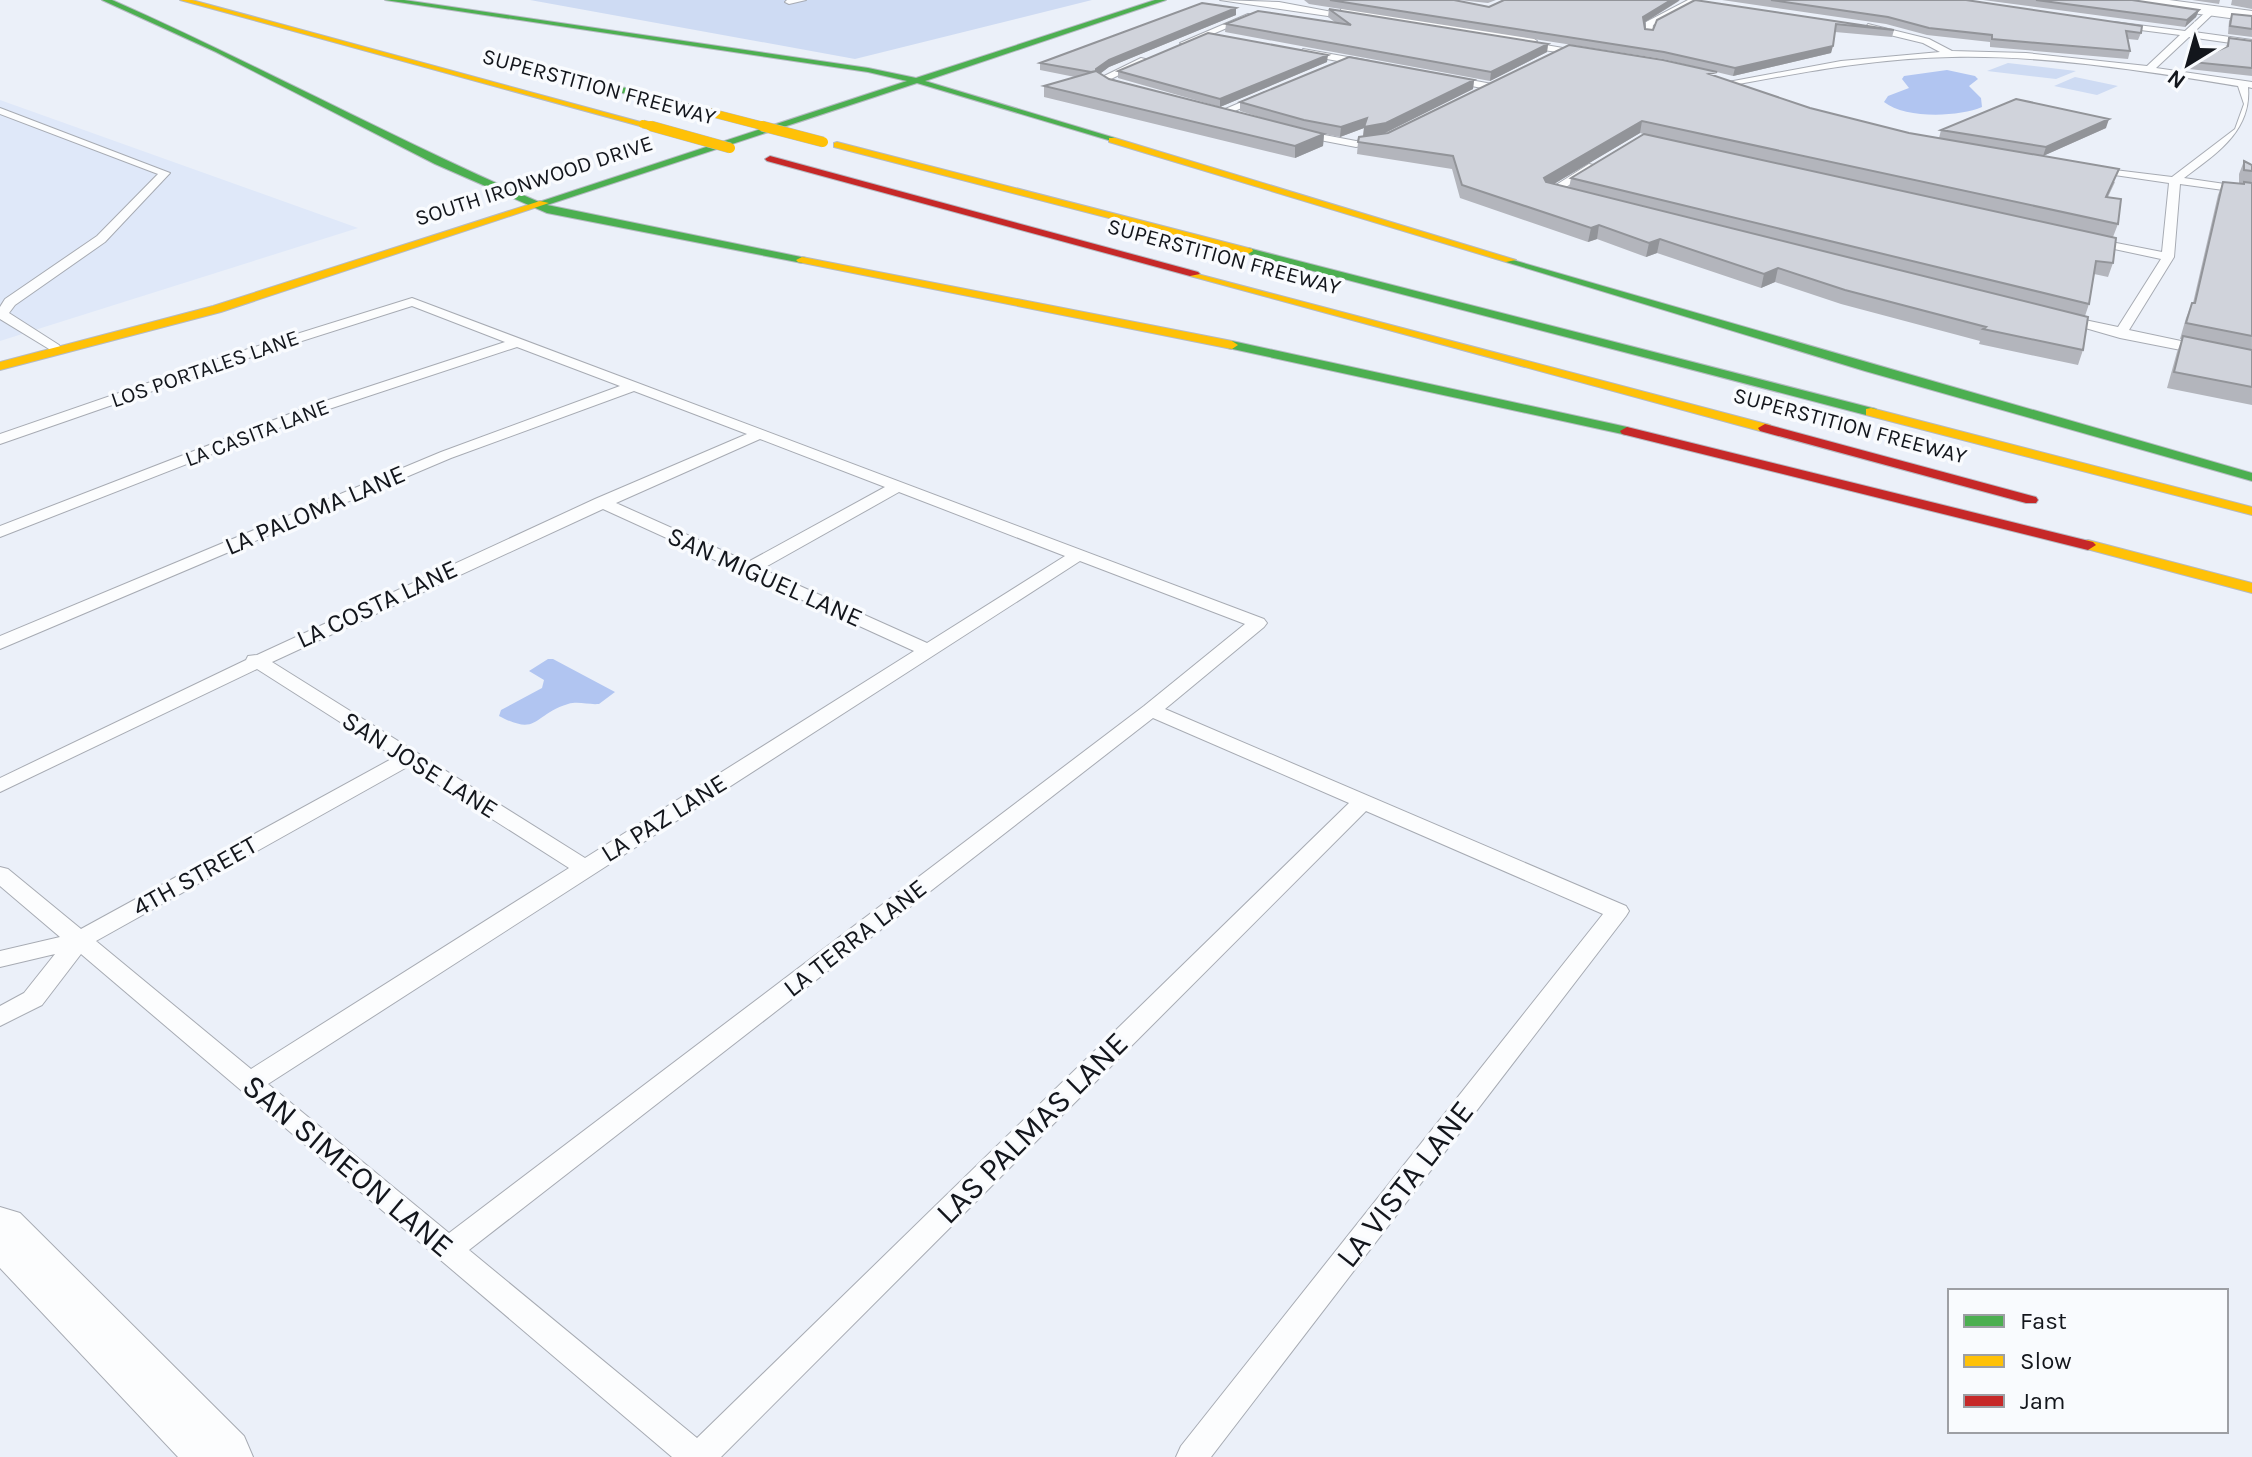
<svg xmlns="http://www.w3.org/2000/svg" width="2252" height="1457" font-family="Karla,sans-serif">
<rect width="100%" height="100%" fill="#ebf0f9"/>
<path fill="#dfe8f9" d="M 0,100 L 358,228 L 0,341 Z"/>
<path fill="#cedbf3" d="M 530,0 L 1092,0 L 855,59 Z
M 2008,63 L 2076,71 L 2056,79 L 1987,71 Z
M 2075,77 L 2118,86 L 2097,95 L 2054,86 Z"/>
<path fill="#b1c5f1" d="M 1947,70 L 1975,76 L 1978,79 L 1969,86 L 1981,98 L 1982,107 C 1959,117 1905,119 1884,102 L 1888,96 L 1909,88 L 1902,79 L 1904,76 Z
M 548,659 L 553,659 L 615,692 L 599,704 C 588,705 579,701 568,704 C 532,715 539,737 499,716 L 501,710 L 542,688 L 544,680 L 529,671 Z"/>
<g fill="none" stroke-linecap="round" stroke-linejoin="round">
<defs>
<path id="lane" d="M 787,0 L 806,0 L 789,4 L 785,2 Z
M 1220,0 L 1279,2 L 1359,17 L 1355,20 Z
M 1688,0 L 1698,0 L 1653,25 L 1652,34 L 1646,34 L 1646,22 Z
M 1343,7 L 1533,38 L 1537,41 L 1534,43 L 1592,53 L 1588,56 L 1520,47 L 1516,44 L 1520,41 L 1340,11 Z
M 2209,9 L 2216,11 L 2194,32 L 2252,40 L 2252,46 L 2189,37 L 2156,68 L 2252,82 L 2252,88 L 2248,87 C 2252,132 2214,155 2184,178 L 2252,188 L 2252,194 L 2180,184 L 2174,257 L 2129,330 L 2252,356 L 2252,364 L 2120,338 L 2054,319 L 2061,315 L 2118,327 L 2161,259 L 2086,243 L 2086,237 L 2162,252 L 2169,183 L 2094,172 L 2090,171 L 2090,167 L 2172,177 L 2235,129 L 2244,104 L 2238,86 C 2143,71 2048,55 1952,57 C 1878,58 1805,72 1733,85 L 1728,82 L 1841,61 L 1940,52 L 1923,43 L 1865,29 L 1868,24 L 1929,39 L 1952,51 L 2026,53 L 2147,66 L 2180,35 L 2117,27 L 2114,22 L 2185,31 Z
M 1248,14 L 1255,16 L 1187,45 L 1180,43 Z
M 1303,49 L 1370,61 L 1375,64 L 1370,67 L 1300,54 Z
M 1141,58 L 1149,60 L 1111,79 L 1127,86 L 1127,90 L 1098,79 Z
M 1449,76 L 1492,84 L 1497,87 L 1492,90 L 1446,81 Z
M 1265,92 L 1268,97 L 1225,115 L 1216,113 Z
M 0,108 L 170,173 L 105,242 L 15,305 L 9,313 L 59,345 L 61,348 L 54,352 L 0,319 L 0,307 L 5,299 L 97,236 L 158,174 L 0,114 Z
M 1298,130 L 1356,141 L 1385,137 L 1390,140 L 1356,147 L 1294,135 L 1293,133 Z
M 1589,164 L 1598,166 L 1560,191 L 1568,194 L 1568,198 L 1545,192 Z
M 412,298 L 1264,619 L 1267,623 L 1264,627 L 1165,709 L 1626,906 L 1629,911 L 1626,916 L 1211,1457 L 1176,1457 L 1181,1446 L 1603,914 L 1366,811 L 721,1457 L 672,1457 L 81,954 L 42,1005 L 0,1026 L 0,1006 L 24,993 L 55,954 L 0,967 L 0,951 L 60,937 L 0,886 L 0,867 L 8,869 L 81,929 L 395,757 L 257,669 L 0,792 L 0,778 L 246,660 L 248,656 L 257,655 L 595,499 L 747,434 L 634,391 L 451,458 L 0,649 L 0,636 L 441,452 L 620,386 L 517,347 L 320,412 L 0,537 L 0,526 L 310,406 L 505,342 L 412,306 L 239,361 L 0,444 L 0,434 L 229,355 ZM 760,439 L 885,487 L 748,562 L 616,503 ZM 899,492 L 1065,556 L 927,643 L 762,569 ZM 603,509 L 914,651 L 585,858 L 272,662 ZM 1080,561 L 1245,624 L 1144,706 L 449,1233 L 268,1084 ZM 1153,718 L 1349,803 L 697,1438 L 469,1250 ZM 409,766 L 569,868 L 251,1069 L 96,941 Z"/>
<path id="street" d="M 2124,0 L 2169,0 L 2252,11 L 2252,21 L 2132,5 Z
M 0,1207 L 20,1213 L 244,1436 L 253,1457 L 178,1457 L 0,1268 Z"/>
<path id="fast" d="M 102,0 L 112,0 C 257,64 395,140 539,202 L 907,81 L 868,72 L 385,0 L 404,0 L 868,68 L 916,78 L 1155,0 L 1166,0 L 925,81 L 1115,138 L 1115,142 L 917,83 L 547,205 L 806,258 L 808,260 L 802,263 L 547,213 L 435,164 L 216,52 Z
M 606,83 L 696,106 L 697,108 L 693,111 L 603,88 Z
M 1248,248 L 1876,409 L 1878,412 L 1876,415 L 1866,415 L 1244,253 L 1243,251 Z
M 1506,258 L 2252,473 L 2252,481 L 1865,371 L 1506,262 Z
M 1232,341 L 1627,427 L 1634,431 L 1627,435 L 1228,348 L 1226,345 Z"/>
<path id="slow" d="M 180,0 L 192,0 L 648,124 L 640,126 Z
M 1109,138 L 1115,138 L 1516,260 L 1506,262 L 1109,142 Z
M 837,142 L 1252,249 L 1253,251 L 1248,254 L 834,147 L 834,143 Z
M 540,201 L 549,203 L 221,312 L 0,370 L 0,362 L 213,306 Z
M 802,257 L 1232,341 L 1238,345 L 1232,349 L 798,262 L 796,260 Z
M 1190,272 L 1770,425 L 1772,428 L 1770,431 L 1760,431 L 1190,276 Z
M 1871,408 L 2252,507 L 2252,515 L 1866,415 L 1866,409 Z
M 2088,540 L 2252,583 L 2252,593 L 2083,548 L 2083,542 Z"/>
<path id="jam" d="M 770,156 L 1198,272 L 1200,274 L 1190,276 L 767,161 L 765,159 Z
M 1765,424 L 2036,497 L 2038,500 L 2036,503 L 2026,503 L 1760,431 L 1758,428 Z
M 1627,427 L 2093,542 L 2096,545 L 2088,550 L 1622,434 L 1620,431 Z"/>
</defs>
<use href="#lane" stroke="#a7abb3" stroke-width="2"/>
<use href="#street" stroke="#a7abb3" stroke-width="2"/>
<use href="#fast" stroke="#b5bac3" stroke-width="2"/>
<use href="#slow" stroke="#b5bac3" stroke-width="2"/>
<use href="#jam" stroke="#b5bac3" stroke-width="2"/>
<use href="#lane" fill="#fcfdfe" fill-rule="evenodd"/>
<use href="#street" fill="#fcfdfe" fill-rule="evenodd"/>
<use href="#fast" fill="#4caf50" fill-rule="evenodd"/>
<use href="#slow" fill="#ffc107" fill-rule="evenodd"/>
<use href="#jam" fill="#c62828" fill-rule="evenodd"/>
<defs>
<path id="slow-bridge-far1" d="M 693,108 L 770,128
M 643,124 L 658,128"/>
<path id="slow-bridge" d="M 651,126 L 730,148
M 762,126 L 823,142"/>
</defs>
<use href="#slow-bridge-far1" stroke="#b5bac3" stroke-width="9" stroke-linecap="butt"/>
<use href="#slow-bridge" stroke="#b5bac3" stroke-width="11" stroke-linecap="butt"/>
<use href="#slow-bridge-far1" stroke="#ffc107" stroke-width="8"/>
<use href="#slow-bridge" stroke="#ffc107" stroke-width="10"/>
</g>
<path fill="#b3b5bc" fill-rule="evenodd" d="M 1304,0 L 1454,0 L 1489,7 L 1679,1 L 1644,23 L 1645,29 L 1653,30 L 1695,0 L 1894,30 L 1892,37 L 1835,32 L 1831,53 L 1733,76 L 1663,59 L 1309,4 Z
M 1459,0 L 1496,0 L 1488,3 Z
M 1722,0 L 1966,0 L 2141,33 L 2138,40 L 2128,39 L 2130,51 L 2128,59 L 1990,47 L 1990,42 L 1927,35 L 1886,24 Z
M 1983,0 L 2132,0 L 2199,10 L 2196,17 L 2185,27 Z
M 2192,0 L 2220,0 L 2219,4 Z
M 2232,0 L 2252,0 L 2252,9 L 2231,5 Z
M 1236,8 L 1236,15 L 1109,67 L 1100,73 L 1109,79 L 1266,119 L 1240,111 L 1240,102 L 1474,80 L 1473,89 L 1385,133 L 1369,136 L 1716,77 L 1810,108 L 1909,133 L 2115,182 L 2108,197 L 2118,224 L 2113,237 L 2113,263 L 2108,277 L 2094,274 L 2089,304 L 2085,316 L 2083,350 L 2078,365 L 1979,344 L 1980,341 L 1841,304 L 1775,282 L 1761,288 L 1657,253 L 1646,257 L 1597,239 L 1588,242 L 1460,198 L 1452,169 L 1357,154 L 1358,142 L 1363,137 L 1364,128 L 1340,137 L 1324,134 L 1323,146 L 1295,158 L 1044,97 L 1044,86 L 1075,77 L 1040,70 L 1040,63 ZM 1640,133 L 1643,134 L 1571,178 L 1569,188 L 1554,184 Z
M 1329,9 L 1548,44 L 1547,52 L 1490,81 L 1225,32 L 1226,24 L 1336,23 L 1328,17 Z
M 2232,14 L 2252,16 L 2252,37 L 2228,34 L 2229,21 Z
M 2229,38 L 2252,41 L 2252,76 L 2189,69 L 2192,62 L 2226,47 Z
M 1327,62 L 1220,107 L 1118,78 L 1118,71 Z
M 2106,128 L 2043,156 L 1939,138 L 1941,130 Z
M 2244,161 L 2252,165 L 2252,405 L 2167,388 L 2177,352 L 2182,339 L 2180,339 L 2186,318 L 2192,303 L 2193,303 L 2218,195 L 2223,182 L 2243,184 L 2239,183 L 2239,174 Z"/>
<path fill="#929499" d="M 1671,0 L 1680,0 L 1642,24 L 1643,17 Z
M 1236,8 L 1236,15 L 1109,67 L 1096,77 L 1096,69 L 1109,60 Z
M 2199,10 L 2196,17 L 2185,27 L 2187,20 Z
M 1548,44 L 1547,52 L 1490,81 L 1491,72 Z
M 1833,46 L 1831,53 L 1733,76 L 1735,68 Z
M 1328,55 L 1327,62 L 1220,107 L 1220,99 Z
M 1474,80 L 1473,89 L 1385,133 L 1363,137 L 1364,128 L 1340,137 L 1341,127 Z
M 2109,119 L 2106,128 L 2043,156 L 2046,147 Z
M 1642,121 L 1640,133 L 1542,191 L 1544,178 Z
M 1324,134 L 1323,146 L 1295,158 L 1295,146 Z
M 1599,225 L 1597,239 L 1588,242 L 1591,228 Z
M 1660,239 L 1657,253 L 1646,257 L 1649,243 Z
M 1778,268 L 1775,282 L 1761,288 L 1764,274 Z"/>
<path fill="#d0d3db" stroke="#929499" stroke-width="2" d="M 1330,0 L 1454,0 L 1489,7 L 1504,0 L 1671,0 L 1643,17 L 1645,29 L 1653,30 L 1657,20 L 1695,0 L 1894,30 L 1836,24 L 1833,46 L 1735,68 L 1664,52 Z
M 1771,0 L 1966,0 L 2142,26 L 2141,33 L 2126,31 L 2130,51 L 1992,39 L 1992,35 L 1929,28 L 1888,17 Z
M 2036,0 L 2132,0 L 2199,10 L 2187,20 Z
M 1202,3 L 1236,8 L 1109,60 L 1096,69 L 1096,71 L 1091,72 L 1040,63 Z
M 1329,9 L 1548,44 L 1491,72 L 1226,24 L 1258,11 L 1351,25 Z
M 2232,14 L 2252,16 L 2252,29 L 2230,26 Z
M 1208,33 L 1328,55 L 1220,99 L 1118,71 Z
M 2229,38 L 2252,41 L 2252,68 L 2192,62 L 2228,46 Z
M 1569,45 L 1663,60 L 1717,72 L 1709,74 L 1810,108 L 1909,133 L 2119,169 L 2106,197 L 2121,199 L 2118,224 L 1642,121 L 1544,178 L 1546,182 L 2088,317 L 2083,350 L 1983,329 L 1986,327 L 1845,290 L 1778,268 L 1764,274 L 1660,239 L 1649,243 L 1599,225 L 1591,228 L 1462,185 L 1453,156 L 1358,142 L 1359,137 L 1388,133 Z
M 1349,57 L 1474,80 L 1386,123 L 1364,127 L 1367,118 L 1341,127 L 1304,120 L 1240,102 Z
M 1096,71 L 1109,79 L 1324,134 L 1295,146 L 1044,86 Z
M 2016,99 L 2109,119 L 2046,147 L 1941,130 Z
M 1644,134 L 2116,238 L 2113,263 L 2096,261 L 2089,304 L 1571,178 Z
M 2244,161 L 2252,165 L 2252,171 L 2244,170 Z
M 2223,182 L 2244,184 L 2244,182 L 2252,183 L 2252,336 L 2186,323 L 2192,303 L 2195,303 Z
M 2183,336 L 2252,350 L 2252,387 L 2174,372 Z"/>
<g text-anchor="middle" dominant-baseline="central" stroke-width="7" stroke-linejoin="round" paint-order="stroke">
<g font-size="22" fill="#13161c" stroke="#f9fbfe">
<text transform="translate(599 87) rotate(15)">SUPERSTITION FREEWAY</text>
<text transform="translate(534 181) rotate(-18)">SOUTH IRONWOOD DRIVE</text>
<text transform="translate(1224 257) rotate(15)">SUPERSTITION FREEWAY</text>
<text transform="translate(205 369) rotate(-19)">LOS PORTALES LANE</text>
<text transform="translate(1850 426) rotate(15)">SUPERSTITION FREEWAY</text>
<text transform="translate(257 433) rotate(-21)">LA CASITA LANE</text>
</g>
<g font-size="26" fill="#13161c" stroke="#f9fbfe">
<text transform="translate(315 510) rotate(-23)">LA PALOMA LANE</text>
<text transform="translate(765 577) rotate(24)">SAN MIGUEL LANE</text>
<text transform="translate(377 604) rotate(-25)">LA COSTA LANE</text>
<text transform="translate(420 765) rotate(32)">SAN JOSE LANE</text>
<text transform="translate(664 818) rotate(-32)">LA PAZ LANE</text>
<text transform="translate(195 876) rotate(-29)">4TH STREET</text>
<text transform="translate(855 938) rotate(-38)">LA TERRA LANE</text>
</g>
<g font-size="32" fill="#13161c" stroke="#f9fbfe">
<text transform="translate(1032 1128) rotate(-45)">LAS PALMAS LANE</text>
<text transform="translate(348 1166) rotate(40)">SAN SIMEON LANE</text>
<text transform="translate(1405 1184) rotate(-52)">LA VISTA LANE</text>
</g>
</g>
<rect x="1948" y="1289" width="280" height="144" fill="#f9fbfe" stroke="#9d9fa4" stroke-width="2"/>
<rect x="1964" y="1315" width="40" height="12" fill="#4caf50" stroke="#9d9fa4" stroke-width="2"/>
<text x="2020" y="1329" font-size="24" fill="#13161c">Fast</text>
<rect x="1964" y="1355" width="40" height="12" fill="#ffc107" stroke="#9d9fa4" stroke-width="2"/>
<text x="2020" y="1369" font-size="24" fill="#13161c">Slow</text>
<rect x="1964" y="1395" width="40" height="12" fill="#c62828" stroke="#9d9fa4" stroke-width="2"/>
<text x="2020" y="1409" font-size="24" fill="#13161c">Jam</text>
<g transform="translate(2188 64) rotate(217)" stroke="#f9fbfe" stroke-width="6" paint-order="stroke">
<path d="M0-6L14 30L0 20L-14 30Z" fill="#13161c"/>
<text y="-12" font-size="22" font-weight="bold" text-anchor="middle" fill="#13161c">N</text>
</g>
</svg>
